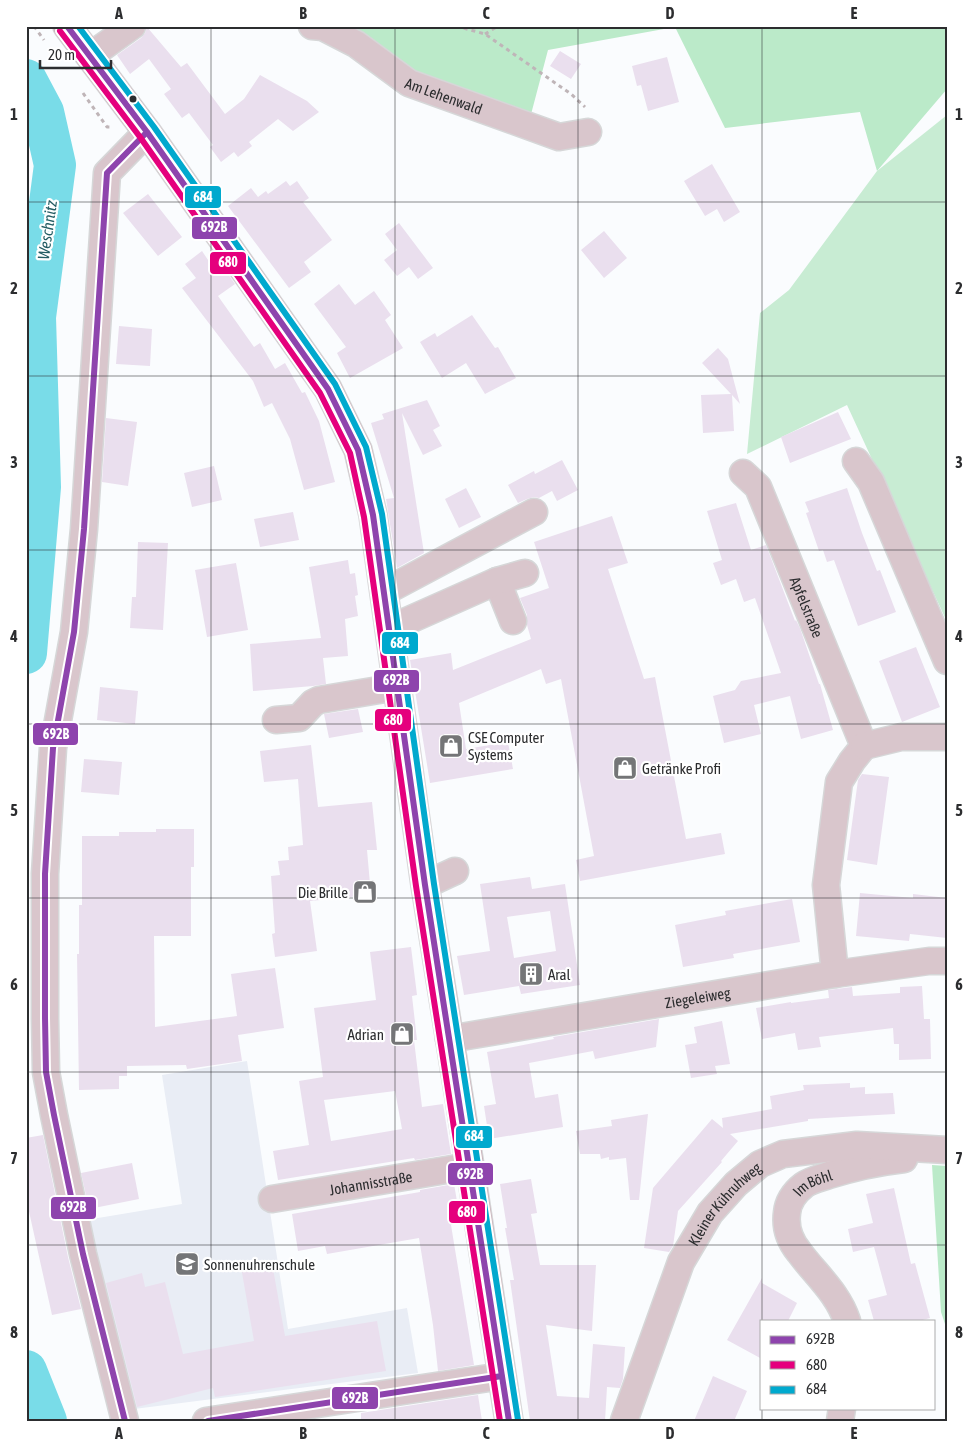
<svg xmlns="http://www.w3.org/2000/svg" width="973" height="1447" font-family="'Asap Condensed',sans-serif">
<rect width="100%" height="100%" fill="#fafcfe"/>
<path fill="#e9edf5" d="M 247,1061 L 288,1329 L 407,1308 L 418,1373 L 134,1409 L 86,1220 L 182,1204 L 162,1075 Z"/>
<path fill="#c8ecd3" d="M 947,115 L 947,622 L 847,405 L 747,454 L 760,313 L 789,290 L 877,171 Z"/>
<path fill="#bbeac9" d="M 326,26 L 947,26 L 947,89 L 877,171 L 860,112 L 725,128 L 675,27 L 548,50 L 525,137 Z
M 932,1165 L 947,1166 L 947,1330 L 941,1312 Z"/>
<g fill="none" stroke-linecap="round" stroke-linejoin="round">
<path stroke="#79dce8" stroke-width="42" d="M 26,80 L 43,112 L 55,165 L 35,317 L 40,487 L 26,653
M 26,1371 L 46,1421"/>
</g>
<path fill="#eadfee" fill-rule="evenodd" d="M 147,27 L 181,67 L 187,63 L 225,114 L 244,99 L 260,75 L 307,101 L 319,112 L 293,131 L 278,119 L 249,142 L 252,146 L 238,157 L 234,152 L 221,162 L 210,147 L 213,145 L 189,113 L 182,118 L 164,94 L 171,89 L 149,59 L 130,74 L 117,55 L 141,38 L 145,33 Z
M 560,51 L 581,64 L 571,79 L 550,66 Z
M 667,57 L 679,102 L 648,111 L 641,85 L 637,86 L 632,66 Z
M 712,164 L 740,212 L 724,222 L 717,209 L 705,216 L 684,181 Z
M 286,181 L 290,186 L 297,181 L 309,198 L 303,202 L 332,240 L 304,262 L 311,272 L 289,288 L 228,206 L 251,188 L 258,197 L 266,191 L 268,194 Z
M 148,194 L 182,237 L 158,256 L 123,213 Z
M 399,223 L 433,268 L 418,279 L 409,267 L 397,276 L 384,260 L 397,250 L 385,234 Z
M 604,231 L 627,258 L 604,278 L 581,250 Z
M 202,251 L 212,266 L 219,261 L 235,284 L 218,296 L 254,347 L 260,343 L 275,369 L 285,363 L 302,393 L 305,392 L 319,421 L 335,482 L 304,490 L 290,439 L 272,403 L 264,407 L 253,381 L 182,288 L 196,278 L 185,264 Z
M 339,284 L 355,305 L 374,291 L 391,315 L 385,320 L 403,348 L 350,378 L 337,353 L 346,347 L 314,304 Z
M 472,315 L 495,348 L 498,347 L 516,378 L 485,394 L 466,363 L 442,378 L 420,342 L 435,333 L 437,337 Z
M 119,326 L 152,329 L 150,366 L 116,364 Z
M 718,348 L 728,359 L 740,404 L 732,395 L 734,431 L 703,433 L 701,395 L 731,394 L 702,363 Z
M 427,400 L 440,426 L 433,430 L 442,446 L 423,455 L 402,413 L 424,553 L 397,568 L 386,499 L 394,498 L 371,423 L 384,419 L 382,414 Z
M 838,412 L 851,439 L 790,463 L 781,437 Z
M 106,418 L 137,422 L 128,486 L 102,482 Z
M 562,460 L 578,490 L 557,501 L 552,491 L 539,498 L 534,497 L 527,499 L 518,503 L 508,485 L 534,471 L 535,474 Z
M 214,466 L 222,500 L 192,507 L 184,473 Z
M 466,488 L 481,517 L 459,528 L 445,499 Z
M 847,488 L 862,533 L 877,571 L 880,570 L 896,612 L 858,626 L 834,560 L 827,562 L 823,550 L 819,551 L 806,513 L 809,512 L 805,502 Z
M 736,503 L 751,550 L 766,545 L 795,621 L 796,620 L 800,628 L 819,684 L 820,684 L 833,730 L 801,739 L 790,696 L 754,705 L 761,734 L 724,743 L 713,696 L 735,690 L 741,681 L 781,673 L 755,598 L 744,602 L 736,579 L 721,585 L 713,563 L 722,560 L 707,511 Z
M 293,512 L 299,540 L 260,547 L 254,519 Z
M 612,516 L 628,563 L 608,569 L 644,679 L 655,677 L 686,839 L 721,833 L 725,854 L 580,881 L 576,860 L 594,856 L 561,679 L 546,684 L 541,669 L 459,703 L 466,749 L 508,742 L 513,769 L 430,783 L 410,660 L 451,653 L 453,670 L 531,639 L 527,625 L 527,615 L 520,598 L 549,588 L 534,542 Z
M 138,542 L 168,543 L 163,630 L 130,628 L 132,597 L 136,597 Z
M 348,560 L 350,574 L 355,573 L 358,595 L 355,596 L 358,616 L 345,619 L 348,656 L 323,658 L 326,684 L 313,686 L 253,691 L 250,644 L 321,638 L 309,567 Z
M 236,563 L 248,630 L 207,637 L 195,570 Z
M 916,647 L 940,707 L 902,722 L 879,661 Z
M 100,687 L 138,691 L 135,724 L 97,720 Z
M 358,709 L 363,732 L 329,738 L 324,714 Z
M 311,745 L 318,807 L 372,802 L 377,850 L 367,850 L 371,895 L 310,901 L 317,951 L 275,957 L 272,934 L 275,933 L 271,876 L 280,875 L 278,861 L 289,860 L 288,847 L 303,845 L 298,779 L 264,782 L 260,751 Z
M 84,759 L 122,762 L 119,795 L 81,792 Z
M 862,774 L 889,777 L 877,865 L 847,860 L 858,780 Z
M 156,829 L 194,829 L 194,867 L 191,867 L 191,936 L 154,936 L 155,1027 L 237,1016 L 231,974 L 275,968 L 284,1028 L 238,1035 L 242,1061 L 187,1069 L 186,1065 L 127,1066 L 127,1076 L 119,1076 L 119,1089 L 79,1090 L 77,954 L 79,954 L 79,905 L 82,905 L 82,836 L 119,836 L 119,832 L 156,832 Z
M 530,877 L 532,889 L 565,884 L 580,985 L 521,994 L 519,986 L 464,995 L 457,956 L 490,951 L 480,884 ZM 550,911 L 556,951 L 514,958 L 507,917 Z
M 860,893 L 913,898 L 913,894 L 947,898 L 947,938 L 910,934 L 909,941 L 856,936 Z
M 792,899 L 800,942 L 733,954 L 734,958 L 683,967 L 675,925 L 726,915 L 725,911 Z
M 411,947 L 417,995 L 412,996 L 417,1040 L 414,1040 L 422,1107 L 443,1104 L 451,1154 L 415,1160 L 414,1158 L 278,1180 L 273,1151 L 309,1145 L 299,1081 L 323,1077 L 314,1008 L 376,1000 L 370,952 ZM 395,1091 L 402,1129 L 331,1141 L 324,1100 Z
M 922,986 L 924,1019 L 930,1019 L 931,1059 L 899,1060 L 899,1044 L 894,1044 L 893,1028 L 819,1037 L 821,1047 L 798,1050 L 795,1033 L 762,1039 L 756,1008 L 791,1002 L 791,1003 L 829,998 L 828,990 L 852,987 L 853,996 L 900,993 L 900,987 Z
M 659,1019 L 656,1047 L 595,1059 L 593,1051 L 529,1063 L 535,1098 L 558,1094 L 563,1127 L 489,1139 L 484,1106 L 496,1104 L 487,1052 L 554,1039 L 553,1037 Z
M 722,1021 L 730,1064 L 715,1066 L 717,1074 L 691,1078 L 685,1045 L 697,1043 L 694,1027 Z
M 850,1083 L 850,1088 L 865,1087 L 865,1094 L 893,1093 L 895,1114 L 808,1119 L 808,1121 L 730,1134 L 738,1141 L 721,1161 L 722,1162 L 678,1211 L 673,1246 L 669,1252 L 644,1248 L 653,1188 L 712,1119 L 723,1128 L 722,1118 L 772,1109 L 770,1096 L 804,1090 L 803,1085 Z
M 648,1114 L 639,1200 L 630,1200 L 626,1158 L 609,1160 L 609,1157 L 601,1159 L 600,1154 L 580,1154 L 576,1131 L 612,1126 L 611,1120 Z
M 43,1135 L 68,1257 L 81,1309 L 52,1315 L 26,1198 L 26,1138 Z
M 132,1163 L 139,1199 L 89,1209 L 81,1173 Z
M 531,1179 L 537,1213 L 531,1214 L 540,1265 L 596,1265 L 592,1331 L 546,1325 L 557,1396 L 589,1398 L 593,1344 L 625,1347 L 623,1379 L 620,1388 L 607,1387 L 605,1421 L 530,1421 L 510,1280 L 514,1280 L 505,1228 L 507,1228 L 500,1184 Z
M 454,1184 L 461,1224 L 451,1225 L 474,1365 L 438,1371 L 433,1325 L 419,1238 L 327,1254 L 325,1246 L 298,1251 L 292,1214 L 420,1192 L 420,1190 Z
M 894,1188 L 911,1264 L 915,1263 L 930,1318 L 919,1321 L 874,1321 L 868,1300 L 887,1295 L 874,1247 L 853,1252 L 848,1229 L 873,1223 L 866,1194 Z
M 272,1263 L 285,1336 L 377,1321 L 386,1371 L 215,1397 L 213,1388 L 137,1407 L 106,1283 L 142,1273 L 145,1287 L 165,1282 L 183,1354 L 254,1341 L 241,1267 Z
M 762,1278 L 762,1283 L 797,1303 L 788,1321 L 762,1321 L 762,1359 L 727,1340 Z
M 713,1376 L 747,1391 L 734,1421 L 694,1421 Z
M 478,1395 L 482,1421 L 361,1421 L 361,1413 Z"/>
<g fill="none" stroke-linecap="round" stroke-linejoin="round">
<defs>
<g id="minor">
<path id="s1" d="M 312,26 L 323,27 L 356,44 L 409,83 L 559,137 L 588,132"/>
<path d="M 90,56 L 132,26"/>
<path d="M 856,461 L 871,482 L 947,661"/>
<path id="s2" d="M 743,473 L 758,487 L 864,746 L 852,761 L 839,782 L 826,885 L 835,974"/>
<path d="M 497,581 L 513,621"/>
<path d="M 384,592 L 534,512"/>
<path d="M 389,629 L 497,581 L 525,573"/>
<path d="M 276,720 L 299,718 L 313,703 L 319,700 L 397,687"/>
<path d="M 864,746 L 901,737 L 947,737"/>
<path d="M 425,885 L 455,871"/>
<path id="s3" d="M 449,1039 L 835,974 L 929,961 L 947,961"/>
<path id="s4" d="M 272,1199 L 470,1166"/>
<path id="s5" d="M 847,1321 C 838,1293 816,1275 799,1252 C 790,1241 785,1228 787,1213 C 788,1201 795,1192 804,1185 C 811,1180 821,1178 829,1175 C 854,1167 878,1162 904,1159"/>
<path d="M 125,1421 L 83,1254 L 54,1115 L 46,1072 L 45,1018 L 45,874 L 53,748 L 74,632 L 84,529 L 107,173 L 147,132"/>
<path d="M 206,1421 L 502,1376"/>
<path id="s6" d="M 624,1421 L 681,1262 L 710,1213 L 736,1184 L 760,1164 L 783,1154 L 857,1145 L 947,1150"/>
<path d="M 840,1421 L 842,1408"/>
</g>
<path id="major" d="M 67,26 L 147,132 L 328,389 L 358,450 L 373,515 L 425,885 L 470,1166 L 509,1421"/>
</defs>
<use href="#minor" stroke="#d6d7d8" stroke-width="29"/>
<use href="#major" stroke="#d6d7d8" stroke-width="30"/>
<path stroke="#bfb5b8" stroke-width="3" stroke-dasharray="4 4" stroke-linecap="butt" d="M 34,26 L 44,40
M 456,26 L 485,34 L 571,94 L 585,107
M 758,26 L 770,26
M 485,34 L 498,26
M 83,93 L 107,127 L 112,127"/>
<use href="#minor" stroke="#d9c6cc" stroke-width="26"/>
<use href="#major" stroke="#cab1ba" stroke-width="28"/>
<defs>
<path id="bus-1" d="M 67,26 L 147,132 L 328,389 L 358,450 L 373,515 L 425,885 L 509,1421
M 125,1421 L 83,1254 L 54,1115 L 46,1072 L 45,1018 L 45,874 L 53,748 L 74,632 L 84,529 L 107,173 L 147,132
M 208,1421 L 502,1376"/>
<path id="bus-2" d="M 60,31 L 140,137 L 320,393 L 350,453 L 364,517 L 416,886 L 500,1421"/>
<path id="bus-3" d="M 78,26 L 154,127 L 335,384 L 366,447 L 382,514 L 434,884 L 518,1420"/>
</defs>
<use href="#bus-1" stroke="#fff" stroke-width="10"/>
<use href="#bus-2" stroke="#fff" stroke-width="10"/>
<use href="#bus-3" stroke="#fff" stroke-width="10"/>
<use href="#bus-1" stroke="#8e44ad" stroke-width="6"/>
<use href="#bus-2" stroke="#e5007d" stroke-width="6"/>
<use href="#bus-3" stroke="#00a9ce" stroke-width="6"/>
</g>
<path fill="none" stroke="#2c2d2f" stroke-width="1" stroke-opacity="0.55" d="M 211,26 L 211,1421M 395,26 L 395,1421M 578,26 L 578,1421M 762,26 L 762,1321M 26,202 L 947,202M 26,376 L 947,376M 26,550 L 947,550M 26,724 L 947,724M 26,898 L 947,898M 26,1072 L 947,1072M 26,1245 L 947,1245M 762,1408 L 762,1421"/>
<defs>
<symbol id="shop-square" viewBox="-11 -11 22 22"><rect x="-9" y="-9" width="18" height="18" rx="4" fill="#747577" stroke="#fff"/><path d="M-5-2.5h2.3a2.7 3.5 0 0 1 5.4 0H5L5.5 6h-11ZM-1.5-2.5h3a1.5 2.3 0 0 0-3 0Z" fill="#fff"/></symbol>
<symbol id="building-square" viewBox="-11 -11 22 22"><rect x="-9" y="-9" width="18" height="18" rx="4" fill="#747577" stroke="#fff"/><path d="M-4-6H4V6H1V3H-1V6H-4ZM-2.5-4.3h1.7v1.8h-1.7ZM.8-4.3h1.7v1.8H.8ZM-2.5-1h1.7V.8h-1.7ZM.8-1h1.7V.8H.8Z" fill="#fff"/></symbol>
<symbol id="school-square" viewBox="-11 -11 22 22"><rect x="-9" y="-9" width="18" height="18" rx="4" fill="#747577" stroke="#fff"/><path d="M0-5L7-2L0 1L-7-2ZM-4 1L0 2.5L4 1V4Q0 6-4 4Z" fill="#fff"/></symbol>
</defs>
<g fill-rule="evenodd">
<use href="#shop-square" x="437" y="732" width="28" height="28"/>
<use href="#shop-square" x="611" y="754" width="28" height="28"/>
<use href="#shop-square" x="351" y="878" width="28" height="28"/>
<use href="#building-square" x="517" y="960" width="28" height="28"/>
<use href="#shop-square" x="388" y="1020" width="28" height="28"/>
<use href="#school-square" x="173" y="1250" width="28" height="28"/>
</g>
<circle fill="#2c2d2f" stroke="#fff" stroke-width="2" cx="133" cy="99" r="4.5"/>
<g text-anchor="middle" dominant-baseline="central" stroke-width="4.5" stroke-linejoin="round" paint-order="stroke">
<g font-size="15" fill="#2c2d2f" stroke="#fff">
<text stroke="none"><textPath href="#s1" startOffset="151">Am Lehenwald</textPath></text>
<text stroke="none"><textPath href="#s2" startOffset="150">Apfelstraße</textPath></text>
<text stroke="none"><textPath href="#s3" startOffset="252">Ziegeleiweg</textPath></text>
<text stroke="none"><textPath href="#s4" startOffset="100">Johannisstraße</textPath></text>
<text stroke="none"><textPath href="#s5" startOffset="169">Im Böhl</textPath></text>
<text stroke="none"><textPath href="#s6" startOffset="242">Kleiner Kühruhweg</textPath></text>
</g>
<g font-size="15" fill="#2c2d2f" stroke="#fff" text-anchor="start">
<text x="468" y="737">CSE Computer<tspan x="468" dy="17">Systems</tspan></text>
<text x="642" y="768">Getränke Profi</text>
<text x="348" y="892" text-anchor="end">Die Brille</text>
<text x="548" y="974">Aral</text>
<text x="384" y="1034" text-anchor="end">Adrian</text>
<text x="204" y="1264">Sonnenuhrenschule</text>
</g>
<g font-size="16" font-style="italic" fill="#255d64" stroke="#fff">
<text transform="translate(47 230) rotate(-82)">Weschnitz</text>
</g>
</g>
<g stroke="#fff" stroke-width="2">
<rect x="184" y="185" width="38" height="24" rx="5" fill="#00a9ce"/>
<rect x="191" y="216" width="47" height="24" rx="5" fill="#8e44ad"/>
<rect x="209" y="251" width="38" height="24" rx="5" fill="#e5007d"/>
<rect x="381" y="631" width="38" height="24" rx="5" fill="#00a9ce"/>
<rect x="373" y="669" width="47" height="24" rx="5" fill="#8e44ad"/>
<rect x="374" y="708" width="38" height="24" rx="5" fill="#e5007d"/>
<rect x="32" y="722" width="47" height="24" rx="5" fill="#8e44ad"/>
<rect x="455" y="1125" width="38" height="24" rx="5" fill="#00a9ce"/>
<rect x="447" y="1162" width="47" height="24" rx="5" fill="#8e44ad"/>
<rect x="50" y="1196" width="47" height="24" rx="5" fill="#8e44ad"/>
<rect x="448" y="1200" width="38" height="24" rx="5" fill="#e5007d"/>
<rect x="331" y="1386" width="48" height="24" rx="5" fill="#8e44ad"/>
</g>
<g font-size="14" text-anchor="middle" font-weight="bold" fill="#fff">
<text x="203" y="202">684</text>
<text x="214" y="232">692B</text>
<text x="228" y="267">680</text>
<text x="400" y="648">684</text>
<text x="396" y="685">692B</text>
<text x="393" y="725">680</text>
<text x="56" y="739">692B</text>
<text x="474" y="1141">684</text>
<text x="470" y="1179">692B</text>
<text x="73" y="1212">692B</text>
<text x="467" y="1217">680</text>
<text x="355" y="1403">692B</text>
</g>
<rect width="973" height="1447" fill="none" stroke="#ffffff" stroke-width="55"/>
<rect x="760" y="1320" width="175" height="90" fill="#ffffff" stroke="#ababac"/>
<rect x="770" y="1336" width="25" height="8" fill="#8e44ad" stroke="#ababac"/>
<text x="806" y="1344" font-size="15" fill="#2c2d2f">692B</text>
<rect x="770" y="1361" width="25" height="8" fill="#e5007d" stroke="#ababac"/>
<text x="806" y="1370" font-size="15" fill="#2c2d2f">680</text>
<rect x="770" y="1386" width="25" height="8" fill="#00a9ce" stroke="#ababac"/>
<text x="806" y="1394" font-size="15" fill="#2c2d2f">684</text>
<path d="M40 60v8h71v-8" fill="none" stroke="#2c2d2f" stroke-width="2.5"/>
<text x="48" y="60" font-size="15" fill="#2c2d2f" stroke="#ffffff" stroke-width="4" paint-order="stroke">20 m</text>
<rect x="28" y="28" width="918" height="1392" fill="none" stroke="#2c2d2f" stroke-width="2"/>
<g font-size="16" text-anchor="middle" font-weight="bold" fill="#2c2d2f">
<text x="119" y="19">A</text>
<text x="303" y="19">B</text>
<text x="486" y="19">C</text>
<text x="670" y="19">D</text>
<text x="854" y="19">E</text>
<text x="14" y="120">1</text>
<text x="959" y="120">1</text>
<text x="14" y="294">2</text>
<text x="959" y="294">2</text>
<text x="14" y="468">3</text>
<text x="959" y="468">3</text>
<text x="14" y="642">4</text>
<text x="959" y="642">4</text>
<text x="14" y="816">5</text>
<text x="959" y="816">5</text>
<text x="14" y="990">6</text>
<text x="959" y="990">6</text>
<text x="14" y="1164">7</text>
<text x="959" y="1164">7</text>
<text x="14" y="1338">8</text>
<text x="959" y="1338">8</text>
<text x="119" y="1439">A</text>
<text x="303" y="1439">B</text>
<text x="486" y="1439">C</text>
<text x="670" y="1439">D</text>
<text x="854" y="1439">E</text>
</g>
</svg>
